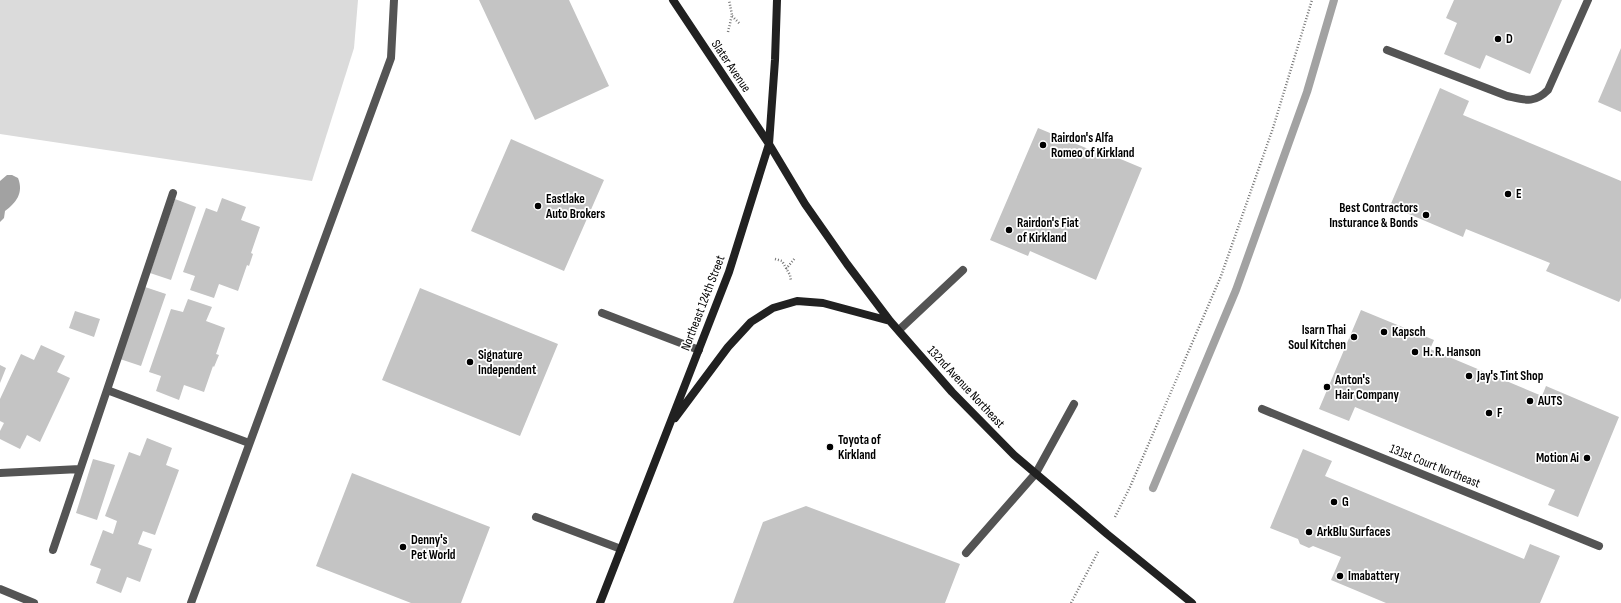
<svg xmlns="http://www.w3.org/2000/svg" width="1621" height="603" font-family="'Sofia Sans Condensed',sans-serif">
<rect width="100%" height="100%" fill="#fff"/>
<path fill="#dbdbdb" d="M 0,0 L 358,0 L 354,48 L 312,181 L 0,134 Z"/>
<path fill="#a2a2a2" d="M 7,175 L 12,175 L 18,178 C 24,193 16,203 5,211 L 4,218 L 0,222 L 0,181 Z"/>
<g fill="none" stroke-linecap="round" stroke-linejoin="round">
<path stroke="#a2a2a2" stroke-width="8" d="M 1153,488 L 1236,290 L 1307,92 L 1334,0"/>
</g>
<path fill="#c4c4c4" d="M 479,0 L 569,0 L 609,86 L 535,120 Z
M 1454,0 L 1562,0 L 1530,74 L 1486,55 L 1480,69 L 1444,54 L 1457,23 L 1446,18 Z
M 1621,48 L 1621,112 L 1598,102 Z
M 1440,88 L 1469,101 L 1463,115 L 1621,181 L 1621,298 L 1619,302 L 1546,271 L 1550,263 L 1466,229 L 1463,237 L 1390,206 Z
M 1038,128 L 1110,158 L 1111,155 L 1142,168 L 1096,280 L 1030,251 L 1028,256 L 990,240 Z
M 511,139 L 604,180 L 564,271 L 471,231 Z
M 222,198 L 246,207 L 241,220 L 260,227 L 251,253 L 253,254 L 249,266 L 247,265 L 238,291 L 219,284 L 214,298 L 190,290 L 195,276 L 183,272 L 206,208 L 217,212 Z
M 175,199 L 196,207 L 171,280 L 150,273 Z
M 145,287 L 166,294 L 141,366 L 120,359 Z
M 420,288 L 558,344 L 520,436 L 382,380 Z
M 188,299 L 212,307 L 206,321 L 225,328 L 216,354 L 219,355 L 214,367 L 213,366 L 204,392 L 184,385 L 179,400 L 156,391 L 161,376 L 149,372 L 171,309 L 183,312 Z
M 1361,310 L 1434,340 L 1430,349 L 1542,396 L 1546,386 L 1619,417 L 1578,517 L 1548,505 L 1555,490 L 1355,407 L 1349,421 L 1319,409 Z
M 75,311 L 100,319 L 94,337 L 69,328 Z
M 41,345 L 65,356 L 57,372 L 70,378 L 40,442 L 27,435 L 20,449 L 0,439 L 0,431 L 4,423 L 0,421 L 0,399 L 21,354 L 34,360 Z
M 0,365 L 6,368 L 0,383 Z
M 147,438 L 172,448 L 166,465 L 179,470 L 155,535 L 143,531 L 138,544 L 152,549 L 140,582 L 127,577 L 121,593 L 96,583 L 101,569 L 90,565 L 103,530 L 113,534 L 117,521 L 105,516 L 129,452 L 140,456 Z
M 1303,449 L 1332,461 L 1325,476 L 1524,559 L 1530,544 L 1560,556 L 1540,603 L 1386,603 L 1331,580 L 1341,557 L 1313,546 L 1309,548 L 1300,544 L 1298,539 L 1270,528 Z
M 93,459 L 115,465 L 97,520 L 76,513 Z
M 352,473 L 490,527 L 461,603 L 411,603 L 316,566 Z
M 806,506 L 960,564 L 945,603 L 733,603 L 763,522 Z"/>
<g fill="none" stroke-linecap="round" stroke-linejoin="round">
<path stroke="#767676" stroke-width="2.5" stroke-dasharray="1 2" stroke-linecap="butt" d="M 732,16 L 740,24
M 728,32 L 732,15 L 729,0
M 775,259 L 782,261 L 790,275 L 791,281
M 786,269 L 795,258
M 1115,517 L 1130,487 L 1221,276 L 1273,128 L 1312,0
M 1071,603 L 1099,550"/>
<path stroke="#545454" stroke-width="8" d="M 1387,50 L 1507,96 C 1525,100 1534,104 1548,90 L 1588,0
M 602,313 L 699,350
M 899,330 L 963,270
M 107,390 L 173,193
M 0,473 L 80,469
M 536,517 L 621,549
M 53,550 L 107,390 L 249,443
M 966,553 L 1036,473 L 1074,404"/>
<path stroke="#545454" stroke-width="8" d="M 1262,409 L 1599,546
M 0,589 L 34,603
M 191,603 L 391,58 L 394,0"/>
<path stroke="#212121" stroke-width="8" d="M 673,0 L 769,144 L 805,204 L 847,264 L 890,321 L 952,392 L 1014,455 L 1107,534 L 1192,603
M 675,418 L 728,347 L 751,322 L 773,308 L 797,301 L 823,303 L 890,321
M 600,603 L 729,272 L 769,144 L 775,60 L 777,0"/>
</g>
<g fill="#000" stroke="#fff" stroke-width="1.5">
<circle cx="1498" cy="39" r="4"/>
<circle cx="1043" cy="145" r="4"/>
<circle cx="1508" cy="194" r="4"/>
<circle cx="538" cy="206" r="4"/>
<circle cx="1426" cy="215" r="4"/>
<circle cx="1009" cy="230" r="4"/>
<circle cx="1384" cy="332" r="4"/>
<circle cx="1354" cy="337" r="4"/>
<circle cx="1415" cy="352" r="4"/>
<circle cx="470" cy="362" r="4"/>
<circle cx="1469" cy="376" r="4"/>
<circle cx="1327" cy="387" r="4"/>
<circle cx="1530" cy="401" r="4"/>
<circle cx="1489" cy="413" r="4"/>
<circle cx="830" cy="447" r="4"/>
<circle cx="1587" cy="458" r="4"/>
<circle cx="1334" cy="502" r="4"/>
<circle cx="1309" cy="532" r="4"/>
<circle cx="403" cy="547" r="4"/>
<circle cx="1340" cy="576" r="4"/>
</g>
<g text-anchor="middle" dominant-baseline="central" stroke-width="3.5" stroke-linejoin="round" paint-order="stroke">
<g font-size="13" font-weight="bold" fill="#000" stroke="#fff" text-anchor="start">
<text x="1506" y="39">D</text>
<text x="1051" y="138">Rairdon's Alfa<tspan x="1051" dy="15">Romeo of Kirkland</tspan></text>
<text x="1516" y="194">E</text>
<text x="546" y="199">Eastlake<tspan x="546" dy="15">Auto Brokers</tspan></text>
<text x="1418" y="208" text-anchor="end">Best Contractors<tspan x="1418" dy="15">Insturance &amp; Bonds</tspan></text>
<text x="1017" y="223">Rairdon's Fiat<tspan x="1017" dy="15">of Kirkland</tspan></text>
<text x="1346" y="330" text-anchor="end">Isarn Thai<tspan x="1346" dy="15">Soul Kitchen</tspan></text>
<text x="1392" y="332">Kapsch</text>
<text x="1423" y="352">H. R. Hanson</text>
<text x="478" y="355">Signature<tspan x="478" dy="15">Independent</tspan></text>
<text x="1477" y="376">Jay's Tint Shop</text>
<text x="1335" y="380">Anton's<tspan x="1335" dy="15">Hair Company</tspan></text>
<text x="1538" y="401">AUTS</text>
<text x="1497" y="413">F</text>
<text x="838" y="440">Toyota of<tspan x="838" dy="15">Kirkland</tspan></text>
<text x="1579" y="458" text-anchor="end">Motion Ai</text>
<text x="1342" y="502">G</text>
<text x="1317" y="532">ArkBlu Surfaces</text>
<text x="411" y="540">Denny's<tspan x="411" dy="15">Pet World</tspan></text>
<text x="1348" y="576">Imabattery</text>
</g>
<g font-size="13" fill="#000" stroke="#fff">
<text transform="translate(731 66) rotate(56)">Slater Avenue</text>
<text transform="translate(703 303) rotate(-69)">Northeast 124th Street</text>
<text transform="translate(966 387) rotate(47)">132nd Avenue Northeast</text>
<text transform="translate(1435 466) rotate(22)">131st Court Northeast</text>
</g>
</g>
</svg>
